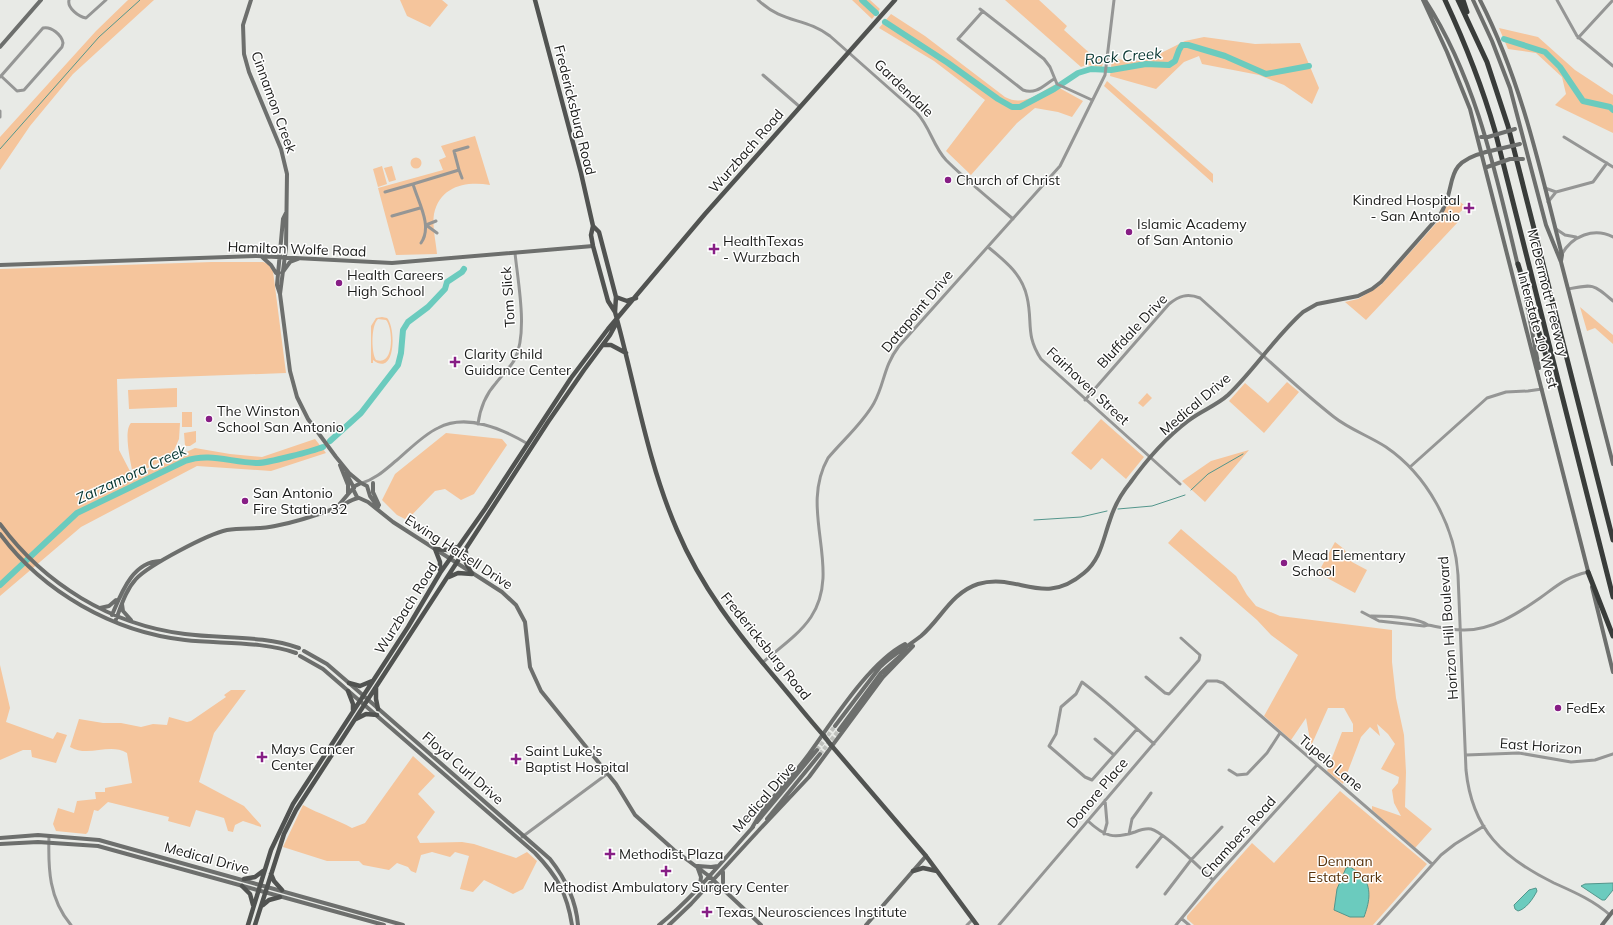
<svg xmlns="http://www.w3.org/2000/svg" width="1613" height="925" font-family="Mulish,sans-serif">
<rect width="100%" height="100%" fill="#e8eae6"/>
<path fill="#f5c59c" fill-rule="evenodd" d="M 128,0 L 154,0 L 73,74 L 30,126 L 0,170 L 0,137 L 96,31 Z
M 400,0 L 442,0 L 448,5 L 430,27 L 407,16 Z
M 852,0 L 870,0 L 880,9 L 872,19 Z
M 1005,0 L 1039,0 L 1067,26 L 1064,30 L 1095,58 L 1104,59 L 1102,67 L 1087,65 L 1081,67 Z
M 891,14 L 925,36 L 1005,97 C 1024,107 1037,94 1054,85 L 1083,101 L 1072,117 L 1058,112 L 1035,108 L 1017,123 L 971,175 L 946,151 L 985,100 L 934,61 L 879,28 Z
M 1499,28 L 1538,37 L 1575,70 L 1613,95 L 1613,133 L 1555,105 L 1566,94 L 1562,77 L 1536,53 L 1508,49 Z
M 1204,37 L 1255,44 L 1300,43 L 1319,88 L 1312,104 L 1284,85 L 1259,75 L 1202,64 L 1199,56 L 1184,62 L 1156,89 L 1110,76 L 1112,59 L 1141,61 L 1163,52 L 1185,41 Z
M 1107,81 L 1213,174 L 1213,183 L 1104,86 Z
M 475,136 L 490,185 C 466,181 440,186 434,214 C 432,226 436,242 437,254 L 396,255 L 378,188 L 443,170 L 439,160 L 446,157 L 441,146 Z
M410.5 163a5.5 5.5 0 1 1 11 0a5.5 5.5 0 1 1-11 0Z
M 382,166 L 387,184 L 378,187 L 373,169 Z
M 392,166 L 396,180 L 389,182 L 384,168 Z
M 1450,199 L 1458,200 L 1466,207 L 1453,218 L 1458,222 L 1366,320 L 1345,302 L 1358,299 L 1381,285 L 1440,219 Z
M 212,262 L 263,262 L 268,264 L 273,271 L 286,373 L 117,379 L 119,450 L 133,477 L 195,448 L 230,454 L 262,457 L 315,439 L 326,453 L 271,471 L 197,466 L 81,527 L 0,596 L 0,269 Z
M 1580,307 L 1613,335 L 1613,344 L 1595,328 L 1587,331 Z
M 382,317 L 387,318 C 396,327 396,378 373,360 L 373,363 L 371,363 L 371,326 L 376,318 ZM 378,319 L 386,320 C 393,327 395,367 376,360 C 371,353 371,325 378,319 Z
M 1287,382 L 1299,392 L 1264,433 L 1229,401 L 1245,383 L 1268,403 Z
M 177,388 L 177,407 L 129,409 L 128,390 Z
M 1147,393 L 1152,398 L 1143,407 L 1138,403 Z
M 182,412 L 192,412 L 192,427 L 182,427 Z
M 1101,419 L 1144,457 L 1126,479 L 1102,458 L 1091,470 L 1071,453 Z
M 131,423 L 180,423 L 179,439 L 171,457 L 133,475 C 131,464 123,431 131,423 Z
M 196,431 L 196,442 L 190,446 L 185,446 L 184,433 Z
M 446,433 L 502,439 L 507,445 L 474,494 L 461,500 L 445,489 L 435,491 L 407,520 L 397,515 L 382,500 L 395,474 Z
M 1249,450 L 1205,502 L 1182,481 L 1211,461 Z
M 1181,529 L 1236,576 L 1247,595 L 1256,606 L 1280,616 L 1392,630 L 1392,662 L 1396,698 L 1404,735 L 1406,772 L 1405,807 L 1432,829 L 1415,848 L 1372,810 L 1372,806 L 1401,816 L 1394,803 L 1392,790 L 1398,783 L 1399,777 L 1381,769 L 1395,744 L 1388,734 L 1377,724 L 1380,736 L 1370,727 L 1361,737 L 1343,784 L 1327,771 L 1342,732 L 1353,732 L 1353,724 L 1344,708 L 1328,708 L 1311,746 L 1306,718 L 1291,740 L 1264,716 L 1298,655 L 1271,635 L 1257,620 L 1168,543 Z
M 1335,542 L 1344,549 L 1352,562 L 1367,570 L 1355,593 L 1318,573 Z
M 0,665 L 10,708 L 6,722 L 53,739 L 57,732 L 67,735 L 56,763 L 32,757 L 31,750 L 23,750 L 0,760 Z
M 231,690 L 246,690 L 214,733 L 199,782 L 244,806 L 261,825 L 261,827 L 243,821 L 235,825 L 233,832 L 228,831 L 224,818 L 196,810 L 190,827 L 168,821 L 169,817 L 108,802 L 98,811 L 94,810 L 88,832 L 86,834 L 56,831 L 53,824 L 58,808 L 74,813 L 77,801 L 96,799 L 95,792 L 105,792 L 105,788 L 132,783 L 127,753 C 109,742 89,758 70,747 L 79,719 L 103,723 L 121,723 L 141,727 L 153,724 L 167,725 L 169,717 L 187,722 L 191,721 L 226,697 L 224,695 Z
M 413,756 L 435,776 L 418,794 L 435,812 L 417,837 L 420,843 L 462,842 L 474,844 L 516,858 L 527,852 L 537,861 L 523,889 L 513,894 L 484,880 L 473,892 L 460,889 L 469,856 L 455,852 L 450,857 L 432,852 L 421,855 L 416,873 L 411,871 L 408,867 L 397,863 L 389,870 L 363,865 L 359,861 L 327,861 L 283,847 L 303,805 C 319,814 336,819 352,828 L 365,823 Z
M 1340,791 L 1427,864 L 1373,925 L 1194,925 L 1187,919 L 1187,916 L 1252,843 L 1274,863 Z"/>
<path fill="#6bcbbe" stroke="#53968c" d="M 1350,867 L 1358,872 L 1360,877 L 1364,877 C 1372,891 1369,903 1364,917 L 1350,917 L 1334,910 L 1337,889 L 1346,868 Z
M 1613,883 L 1613,890 L 1605,900 L 1602,900 L 1581,886 L 1585,884 Z
M 1536,888 L 1537,891 C 1533,899 1526,909 1518,911 L 1515,909 L 1514,905 L 1529,890 Z"/>
<g fill="none" stroke-linecap="round" stroke-linejoin="round">
<path stroke="#53968c" stroke-width="1" d="M 0,149 L 99,37 L 140,0
M 1191,490 L 1208,474 L 1243,454
M 1118,509 L 1152,506 L 1185,495
M 1034,520 L 1081,517 L 1107,511"/>
<path stroke="#6bcbbe" stroke-width="6" d="M 862,0 L 876,13
M 885,22 L 948,63 L 998,99 L 1012,107 L 1020,107 L 1054,89 L 1078,73 L 1091,69 L 1111,70 L 1146,64 L 1169,65 L 1175,61 L 1179,50 L 1182,45 L 1188,45 L 1225,56 L 1266,74 L 1309,66
M 1504,39 L 1545,52 L 1560,67 L 1583,101 L 1610,107 L 1613,110
M 330,441 L 361,413 L 398,365 L 401,353 L 403,330 L 408,322 L 428,307 L 445,289 L 447,282 L 462,272 L 464,269
M 0,585 L 77,513 L 185,461 C 210,452 232,463 258,463 C 267,463 313,451 323,447"/>
<path stroke="#bfc1bd" stroke-width="4" stroke-dasharray="4 2" stroke-linecap="butt" d="M 817,750 L 835,726
M 820,754 L 839,730"/>
<path stroke="#959695" stroke-width="3" d="M 69,0 C 67,8 79,17 86,18 L 106,0
M 758,0 C 783,24 805,17 830,36 L 917,113 C 930,127 933,146 946,160 C 967,181 991,200 1013,219
M 1557,0 L 1577,36 L 1613,66
M 980,9 L 1044,59 L 1050,67 L 1057,84 L 1092,100
M 983,11 L 958,39 L 1023,90 C 1036,95 1044,85 1054,79
M 1578,38 L 1613,0
M 763,75 L 800,107
M 0,76 L 1,76 L 17,91 L 24,90 L 62,47 L 63,43 C 62,35 51,26 43,28 L 1,76 L 0,77
M 0,111 L 0,117
M 1564,137 L 1613,167
M 459,170 L 462,178
M 413,184 L 459,170 L 454,151 L 468,147
M 1545,188 L 1556,192 L 1548,202
M 385,192 L 413,184 C 418,202 433,226 421,243
M 1556,192 L 1593,182 L 1607,163
M 392,216 L 420,208
M 426,225 L 437,233
M 426,225 L 436,221
M 1556,229 L 1565,235 L 1576,237
M 988,247 C 1005,261 1022,274 1027,297 C 1033,322 1025,335 1041,359 L 1180,484
M 1562,254 C 1572,236 1594,227 1613,237
M 1568,289 C 1594,284 1593,284 1613,301
M 1085,400 L 1169,304 C 1179,296 1187,293 1200,298 C 1244,337 1287,380 1334,417 C 1349,429 1369,436 1386,447 C 1427,475 1455,526 1458,575 L 1466,770 C 1472,830 1503,858 1554,883 C 1574,892 1593,900 1610,915
M 478,424 C 480,409 486,394 496,383 C 502,375 510,368 515,359 C 528,332 518,283 515,253
M 1410,467 L 1487,398 L 1506,392 L 1528,391 L 1542,389
M 362,483 C 376,479 386,469 397,460 C 410,449 423,435 438,428 C 466,413 503,429 528,444
M 1362,612 L 1379,621 L 1424,626 L 1428,625 C 1439,627 1451,630 1462,630 C 1491,631 1517,614 1540,598 C 1558,585 1566,577 1588,572
M 1371,616 C 1386,616 1416,617 1428,625
M 762,663 C 778,649 799,635 811,617 C 843,568 798,511 828,458 C 843,440 863,423 874,403 C 885,383 883,367 899,346 L 1060,166 L 1105,75 L 1114,0
M 1146,677 L 1165,693 L 1169,694 L 1171,692 L 1199,660 L 1200,655 L 1181,638
M 1137,729 L 1092,780 L 1085,777 L 1049,746 L 1056,734 L 1061,707 L 1076,694 L 1082,682 C 1107,701 1130,723 1154,744
M 1095,739 L 1114,755
M 1466,755 L 1519,753 L 1571,762 L 1595,760 L 1613,754
M 1229,770 L 1237,775 L 1247,774 L 1267,753 L 1280,733
M 1088,821 C 1105,837 1114,839 1135,832 C 1140,830 1145,828 1151,829 C 1164,832 1201,869 1213,880
M 1104,834 L 1107,823 L 1105,800
M 1129,834 L 1132,819 L 1151,793
M 49,836 C 48,869 49,899 71,925
M 522,837 L 607,774
M 1137,867 L 1162,836
M 1165,894 L 1191,860 L 1222,827
M 1182,919 L 1189,925
M 967,925 L 973,919
M 999,925 L 1207,681 L 1217,681 L 1223,683 L 1432,864
M 1176,925 L 1213,880 L 1317,765
M 1378,925 L 1441,855 L 1455,844 L 1484,826"/>
<path stroke="#6d6f6d" stroke-width="4" d="M 251,0 L 243,25 L 244,54 L 249,72 L 281,149 L 287,174 L 286,248 L 280,294
M 1423,0 L 1447,52 L 1470,109 L 1589,575
M 1425,0 C 1477,80 1496,175 1518,266
M 1473,0 L 1492,41 L 1510,88 L 1546,225 L 1561,262 L 1568,289 L 1613,464
M 1480,0 C 1521,80 1540,168 1562,255 L 1561,261
M 0,47 L 41,0
M 286,213 L 283,219 L 277,285 L 280,294 L 290,371 L 297,397 L 308,419 L 336,457 L 349,473 L 361,483
M 261,256 L 271,265 L 276,273
M 0,265 L 257,256 L 392,263 L 593,246
M 282,273 L 290,262 L 298,259
M 1525,294 L 1539,368
M 340,465 L 348,485 L 348,494
M 346,473 L 354,488
M 373,483 L 373,492 L 379,505
M 353,489 L 357,497 L 368,502 L 393,522 L 502,592 L 516,605 L 525,622 L 530,667 L 541,691 L 616,784 L 635,815 L 674,850 L 709,876 L 761,925
M 338,506 L 355,486 L 361,483 L 367,486 L 370,496 L 378,507
M 0,524 C 44,584 111,625 185,634 C 223,639 263,635 299,648
M 0,534 C 43,592 113,632 185,640 C 220,644 263,641 296,653
M 1592,587 L 1613,672
M 122,604 L 123,611 L 131,620
M 100,608 L 109,606 L 116,600
M 112,615 C 121,594 132,562 160,561
M 115,622 C 121,607 125,591 136,579 C 149,565 208,534 227,530 C 243,527 259,530 275,526 C 296,522 317,515 336,508 C 344,505 350,500 358,498
M 304,651 L 327,664 L 349,683 L 550,859 C 565,878 576,900 578,925
M 300,656 L 323,669 L 535,853 C 557,876 567,893 572,925
M 835,726 L 880,667 C 892,655 907,647 921,636 C 941,619 951,593 978,584 C 1018,572 1043,608 1084,573 C 1101,559 1103,539 1110,520 C 1114,507 1121,494 1130,483 C 1145,462 1167,437 1188,421 C 1200,411 1216,406 1228,395 C 1255,369 1275,337 1303,312 L 1317,304 L 1358,296 L 1372,289 L 1381,282 L 1440,215 C 1459,184 1440,164 1486,152
M 839,730 L 881,673 L 907,650
M 767,819 L 820,754
M 757,822 L 817,750
M 752,828 C 766,802 788,782 806,758 C 831,724 868,663 905,644
M 759,830 L 809,777 L 883,677 L 913,646
M 0,838 L 38,835 L 99,840 L 403,925
M 0,844 L 38,842 L 98,846 L 384,925
M 697,866 L 701,877 L 700,885
M 698,866 L 711,867 L 718,866
M 723,872 L 723,888
M 706,889 L 714,887 L 723,889
M 659,925 C 694,897 723,860 753,827
M 669,925 L 691,904 L 760,829
M 866,925 L 926,856
M 1602,925 L 1613,911"/>
<path stroke="#515351" stroke-width="4.5" d="M 535,0 L 581,173 L 593,226 L 591,235 L 593,246 L 608,301 L 615,312 C 635,384 647,461 677,530 C 701,587 738,634 777,680 C 793,699 808,718 824,736
M 593,226 L 599,232 L 616,297 L 615,312
M 616,297 L 627,301 L 636,298
M 603,345 L 611,345 L 626,353
M 435,549 L 448,550 L 458,547
M 435,549 L 440,562 L 440,570
M 466,552 L 466,563 L 472,574
M 449,577 L 458,573 L 472,574
M 349,683 L 360,686 L 372,681
M 376,687 L 376,699 L 378,709
M 348,691 L 353,704 L 353,710
M 356,719 L 366,714 L 377,715
M 831,745 L 926,856 L 977,925
M 913,871 L 923,868 L 937,871
M 271,874 L 274,881 L 282,890
M 244,879 L 255,877 L 263,871
M 242,886 L 250,894 L 253,905
M 263,905 L 269,900 L 280,897
M 248,925 L 271,850 L 293,804 L 408,627 L 440,573 L 485,509 L 571,378 L 608,329 L 705,214 L 895,0
M 255,925 L 284,834 L 296,810 L 548,422 L 584,370 L 610,335 L 616,324"/>
<path stroke="#393c3a" stroke-width="5" d="M 1445,0 C 1465,43 1482,86 1495,131 L 1613,597
M 1458,0 L 1487,62 L 1508,126 L 1613,540
M 1463,0 L 1467,12
M 1518,264 L 1547,359 L 1554,368
M 1588,572 L 1613,636"/>
<path stroke="#6d6f6d" stroke-width="4" d="M 1481,137 L 1488,137 L 1515,129
M 1486,152 L 1520,144
M 1487,167 L 1510,159 L 1523,159"/>
<path stroke="#515351" stroke-width="4.5" d="M 824,736 L 831,745"/>
</g>
<g fill="#871e85" stroke="#fff" stroke-width="1.5">
<circle cx="948" cy="180" r="4"/>
<path d="M1467 202h4v4h4v4h-4v4h-4v-4h-4v-4h4z"/>
<circle cx="1129" cy="232" r="4"/>
<path d="M712 243h4v4h4v4h-4v4h-4v-4h-4v-4h4z"/>
<circle cx="339" cy="283" r="4"/>
<path d="M453 356h4v4h4v4h-4v4h-4v-4h-4v-4h4z"/>
<circle cx="209" cy="419" r="4"/>
<circle cx="245" cy="501" r="4"/>
<circle cx="1284" cy="563" r="4"/>
<circle cx="1558" cy="708" r="4"/>
<path d="M260 751h4v4h4v4h-4v4h-4v-4h-4v-4h4z"/>
<path d="M514 753h4v4h4v4h-4v4h-4v-4h-4v-4h4z"/>
<path d="M608 848h4v4h4v4h-4v4h-4v-4h-4v-4h4z"/>
<path d="M664 865h4v4h4v4h-4v4h-4v-4h-4v-4h4z"/>
<path d="M705 906h4v4h4v4h-4v4h-4v-4h-4v-4h4z"/>
</g>
<g text-anchor="middle" dominant-baseline="central" stroke-width="3" stroke-linejoin="round" paint-order="stroke">
<g font-size="14" fill="#1a1b19" stroke="#fff">
<text transform="translate(904 88) rotate(44)">Gardendale</text>
<text transform="translate(274 102) rotate(70)">Cinnamon Creek</text>
<text transform="translate(575 110) rotate(76)">Fredericksburg Road</text>
<text transform="translate(746 151) rotate(-49)">Wurzbach Road</text>
<text transform="translate(297 249) rotate(2)">Hamilton Wolfe Road</text>
<text transform="translate(1548 293) rotate(76)">McDermott Freeway</text>
<text transform="translate(508 297) rotate(-94)">Tom Slick</text>
<text transform="translate(917 311) rotate(-50)">Datapoint Drive</text>
<text transform="translate(1538 330) rotate(75)">Interstate 10 West</text>
<text transform="translate(1132 331) rotate(-47)">Bluffdale Drive</text>
<text transform="translate(1088 386) rotate(43)">Fairhaven Street</text>
<text transform="translate(1195 404) rotate(-40)">Medical Drive</text>
<text transform="translate(459 552) rotate(33)">Ewing Halsell Drive</text>
<text transform="translate(406 608) rotate(-58)">Wurzbach Road</text>
<text transform="translate(1448 628) rotate(-94)">Horizon Hill Boulevard</text>
<text transform="translate(766 646) rotate(51)">Fredericksburg Road</text>
<text transform="translate(1541 746) rotate(4)">East Horizon</text>
<text transform="translate(1331 763) rotate(40)">Tupelo Lane</text>
<text transform="translate(463 768) rotate(41)">Floyd Curl Drive</text>
<text transform="translate(1097 793) rotate(-50)">Donore Place</text>
<text transform="translate(764 797) rotate(-49)">Medical Drive</text>
<text transform="translate(1238 837) rotate(-48)">Chambers Road</text>
<text transform="translate(207 858) rotate(15)">Medical Drive</text>
</g>
<g font-size="14" fill="#1a1b19" stroke="#fff" text-anchor="start">
<text x="956" y="180">Church of Christ</text>
<text x="1460" y="200" text-anchor="end">Kindred Hospital<tspan x="1460" dy="16">- San Antonio</tspan></text>
<text x="1137" y="224">Islamic Academy<tspan x="1137" dy="16">of San Antonio</tspan></text>
<text x="723" y="241">HealthTexas<tspan x="723" dy="16">- Wurzbach</tspan></text>
<text x="347" y="275">Health Careers<tspan x="347" dy="16">High School</tspan></text>
<text x="464" y="354">Clarity Child<tspan x="464" dy="16">Guidance Center</tspan></text>
<text x="217" y="411">The Winston<tspan x="217" dy="16">School San Antonio</tspan></text>
<text x="253" y="493">San Antonio<tspan x="253" dy="16">Fire Station 32</tspan></text>
<text x="1292" y="555">Mead Elementary<tspan x="1292" dy="16">School</tspan></text>
<text x="1566" y="708">FedEx</text>
<text x="271" y="749">Mays Cancer<tspan x="271" dy="16">Center</tspan></text>
<text x="525" y="751">Saint Luke's<tspan x="525" dy="16">Baptist Hospital</tspan></text>
<text x="619" y="854">Methodist Plaza</text>
<text x="666" y="887" text-anchor="middle">Methodist Ambulatory Surgery Center</text>
<text x="716" y="912">Texas Neurosciences Institute</text>
</g>
<g font-size="14" fill="#56310a" stroke="#fff">
<text x="1345" y="861">Denman<tspan x="1345" dy="16">Estate Park</tspan></text>
</g>
<g font-size="15" font-style="italic" fill="#063631" stroke="#fff">
<text transform="translate(1123 56) rotate(-5)">Rock Creek</text>
<text transform="translate(131 474) rotate(-25)">Zarzamora Creek</text>
</g>
</g>
</svg>
